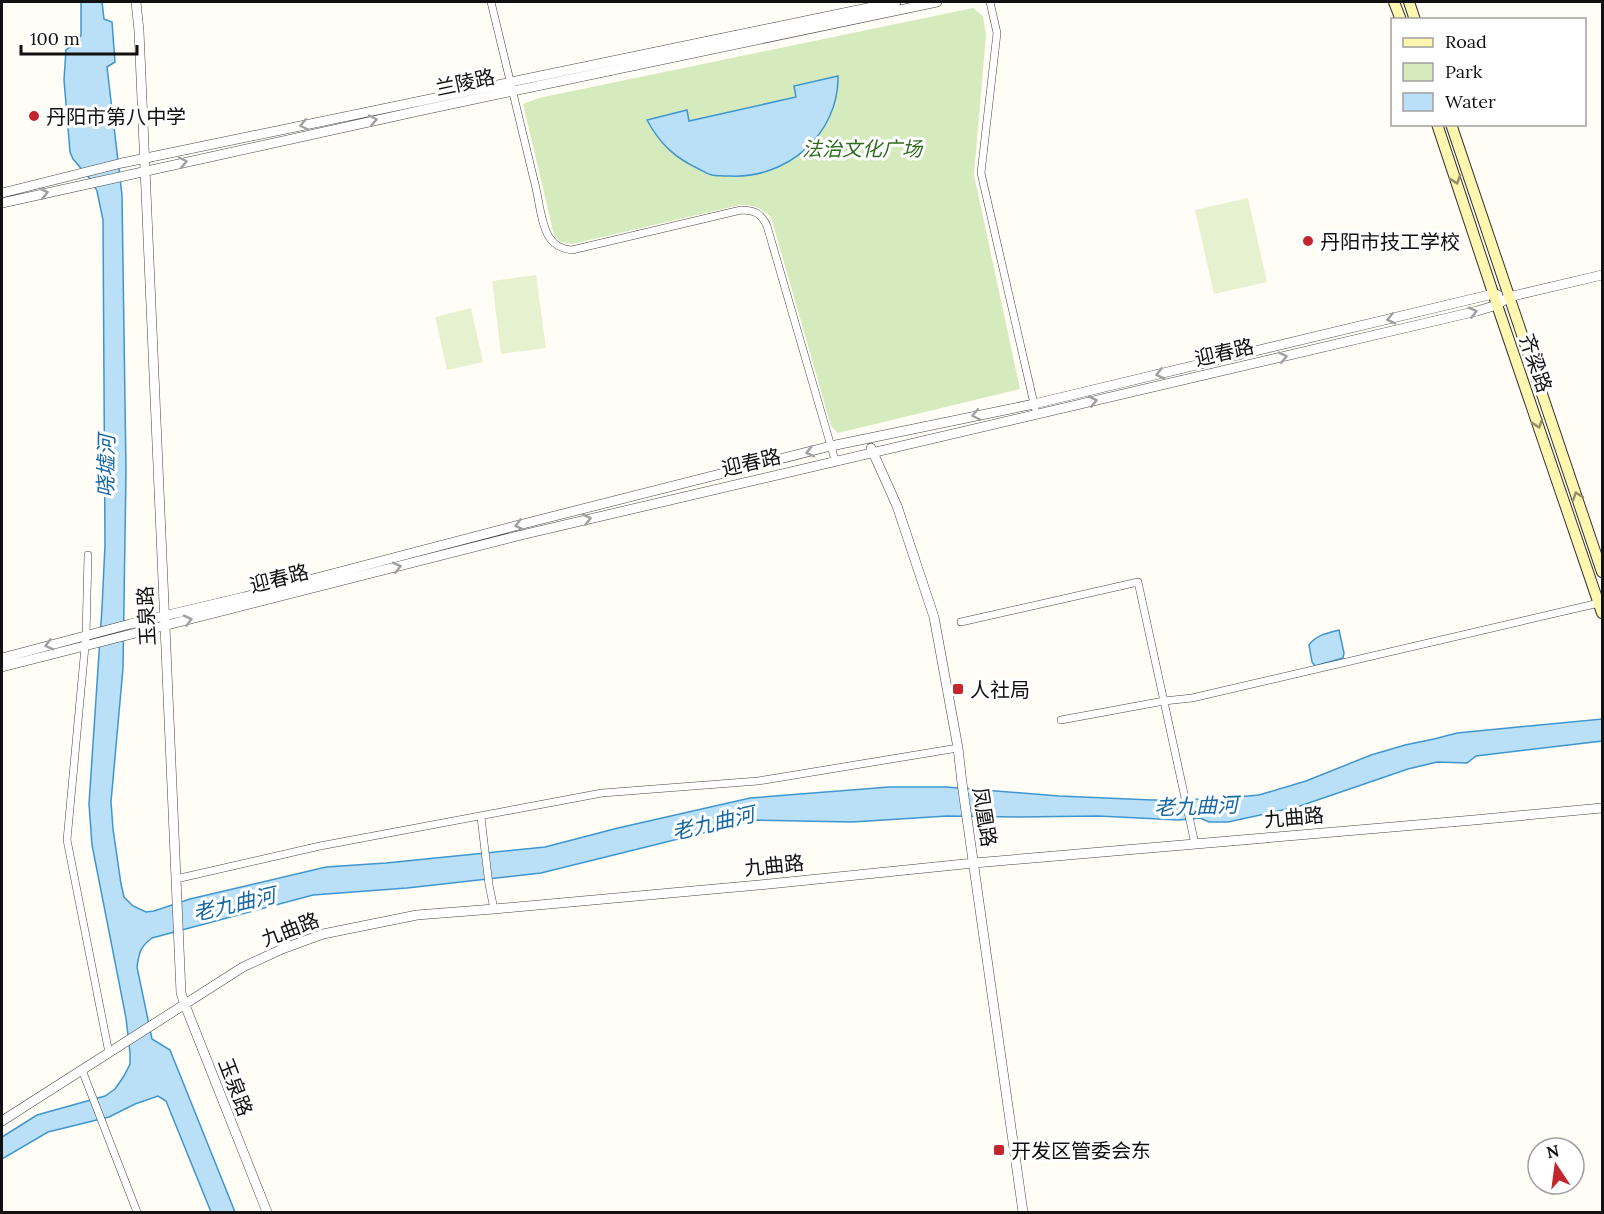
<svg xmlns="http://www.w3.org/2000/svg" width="1604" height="1214" font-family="Lora,'Noto Sans SC',serif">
<rect width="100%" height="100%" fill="#fffdf5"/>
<path fill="#d5ebbd" d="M 973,8 L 983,16 L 986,35 L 974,175 L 1020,389 L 838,433 L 831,426 L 771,217 C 761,208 754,205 740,205 L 572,244 L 560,242 L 554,235 L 523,104 L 539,98 Z"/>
<path fill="#e6f2cf" d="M 1248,198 L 1267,282 L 1214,294 L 1195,210 Z
M 536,275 L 546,348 L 501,354 L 492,281 Z
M 471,308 L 483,362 L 447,370 L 435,317 Z"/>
<path fill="#b9e0f7" stroke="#3f96cf" stroke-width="1.5" d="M 81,2 L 102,2 L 104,19 L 112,22 L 115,62 L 107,67 L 122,195 L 126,471 L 123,668 L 111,802 L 113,829 L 121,884 L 124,897 L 133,906 L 146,912 L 154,911 L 190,899 L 326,867 L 386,863 L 545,847 L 618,828 L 750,798 L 889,787 L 946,787 L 1059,796 L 1152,800 L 1215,799 L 1259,795 L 1306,781 L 1371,755 L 1405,745 L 1434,739 L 1457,733 L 1602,719 L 1602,741 L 1476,756 L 1467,763 L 1437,762 L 1408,769 L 1297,807 L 1228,822 L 1209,822 L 1200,818 L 1179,820 L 1098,816 L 1018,817 L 947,816 L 852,822 L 755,820 L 541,873 L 407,888 L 313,895 L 152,938 C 140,947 139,953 137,967 L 152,1039 L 170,1050 L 235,1212 L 211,1212 L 166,1101 L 158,1096 L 135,1104 L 109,1117 L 48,1132 L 2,1159 L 2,1137 L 37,1115 L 105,1096 L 115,1089 L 124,1076 L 130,1064 L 130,1053 L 126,1018 L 92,845 L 89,804 L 102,608 L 105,545 L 103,220 L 97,191 L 91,180 L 73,159 L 70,152 L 64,80 L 66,50 L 77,42 L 81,35 Z
M 838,76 C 839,134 787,179 730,176 C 724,176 717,176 712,175 C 708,174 703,171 699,169 C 675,158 660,144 647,120 L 687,110 L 689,121 L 796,97 L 794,86 Z
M 1339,630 L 1344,653 L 1343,658 L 1315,666 L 1312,662 L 1309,645 C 1316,635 1328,633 1339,630 Z"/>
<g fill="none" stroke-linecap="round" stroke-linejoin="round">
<defs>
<path id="minor" d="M 491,2 C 505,61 520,120 534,180 C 539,197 540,222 549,237 C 555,246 562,249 572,250 L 741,210 C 754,210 761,213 767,226 L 835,460
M 990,2 L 997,33 L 981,173 L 1035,408
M 88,555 L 86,636 L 67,840 L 109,1053
M 961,622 L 1138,582 L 1195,844
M 1061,720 L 1164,701 L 1192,698 L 1599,603
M 481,817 L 489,885 L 494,909
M 176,879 L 320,846 L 602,793 L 758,781 L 958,748
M 82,1070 L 137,1212"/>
<path id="tertiary" d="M 136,2 L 139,31 L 181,993 L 185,1005 L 267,1212
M 2,193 L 122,163 L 896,2
M 2,203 L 423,110 L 937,2
M 871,448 L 897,506 L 934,617 L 958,748 L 962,783 L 1023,1212
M 2,658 L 130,624 L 244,597 L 515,526 L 831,446 L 1034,404 L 1493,294 L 1498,295
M 2,667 L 517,536 L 1477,311 L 1497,305 L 1509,297 L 1602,275
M 2,1121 L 243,967 L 282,949 L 323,934 L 417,915 L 494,909 L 769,884 L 974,863 L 1474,820 L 1602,808"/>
<path id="secondary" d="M 1394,2 L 1401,20
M 1409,2 L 1415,20
M 1437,124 L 1497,305 L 1602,613
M 1451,124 L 1602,572"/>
</defs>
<use href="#minor" stroke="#444" stroke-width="8"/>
<use href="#tertiary" stroke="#444" stroke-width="10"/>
<use href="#secondary" stroke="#333" stroke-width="12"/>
<use href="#minor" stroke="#fff" stroke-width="7"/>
<use href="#tertiary" stroke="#fff" stroke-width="9"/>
<use href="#secondary" stroke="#fff6b0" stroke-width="10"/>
</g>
<defs><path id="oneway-chevron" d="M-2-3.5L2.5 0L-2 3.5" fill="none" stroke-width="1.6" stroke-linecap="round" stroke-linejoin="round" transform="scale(1.5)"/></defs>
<g stroke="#a0a0a0">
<use href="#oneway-chevron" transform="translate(373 120) rotate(-12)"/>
<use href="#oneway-chevron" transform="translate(304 125) rotate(168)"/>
<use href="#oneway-chevron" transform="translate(183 162) rotate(-12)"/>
<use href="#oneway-chevron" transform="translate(44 193) rotate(-13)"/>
<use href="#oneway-chevron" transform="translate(1473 312) rotate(-14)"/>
<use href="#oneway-chevron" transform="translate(1391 319) rotate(167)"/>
<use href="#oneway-chevron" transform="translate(1283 357) rotate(-13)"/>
<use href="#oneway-chevron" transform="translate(1160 374) rotate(167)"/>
<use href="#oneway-chevron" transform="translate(1093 401) rotate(-13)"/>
<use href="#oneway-chevron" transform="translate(976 415) rotate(168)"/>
<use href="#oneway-chevron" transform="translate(810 452) rotate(166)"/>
<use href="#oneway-chevron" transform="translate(587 519) rotate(-13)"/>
<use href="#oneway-chevron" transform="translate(519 525) rotate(166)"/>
<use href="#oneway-chevron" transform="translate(397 567) rotate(-14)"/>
<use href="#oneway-chevron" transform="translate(188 620) rotate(-14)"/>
<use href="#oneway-chevron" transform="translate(49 645) rotate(165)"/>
</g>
<g stroke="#948f68">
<use href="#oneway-chevron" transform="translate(1456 180) rotate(71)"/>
<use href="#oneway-chevron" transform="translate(1538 424) rotate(71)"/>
<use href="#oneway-chevron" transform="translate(1577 496) rotate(-109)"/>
</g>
<g fill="#c4262e" stroke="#fff" stroke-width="2">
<circle cx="34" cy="116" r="6"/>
<circle cx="1308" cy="241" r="6"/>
<rect x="952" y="683" width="12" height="12" rx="3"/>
<rect x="993" y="1144" width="12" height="12" rx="3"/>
</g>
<g text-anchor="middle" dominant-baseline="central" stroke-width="6" stroke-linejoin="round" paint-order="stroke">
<g font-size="20" fill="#111" stroke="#fff">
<text transform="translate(465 82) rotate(-12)">兰陵路</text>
<text transform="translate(1224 352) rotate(-13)">迎春路</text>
<text transform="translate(1536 363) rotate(71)">齐梁路</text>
<text transform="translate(751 462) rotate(-13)">迎春路</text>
<text transform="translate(279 578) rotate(-14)">迎春路</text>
<text transform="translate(146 616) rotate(-93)">玉泉路</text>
<text transform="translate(985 817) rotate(81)">凤凰路</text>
<text transform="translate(1294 817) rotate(-5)">九曲路</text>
<text transform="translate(774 865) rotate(-6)">九曲路</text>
<text transform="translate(290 929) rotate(-21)">九曲路</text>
<text transform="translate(236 1087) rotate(69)">玉泉路</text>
</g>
<g font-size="20" fill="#111" stroke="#fff" text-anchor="start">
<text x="46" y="116">丹阳市第八中学</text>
<text x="1320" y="241">丹阳市技工学校</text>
<text x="970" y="689">人社局</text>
<text x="1011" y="1150">开发区管委会东</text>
</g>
<g font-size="20" font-style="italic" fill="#2f6b1f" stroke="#fff">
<text x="862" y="148">法治文化广场</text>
</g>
<g font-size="21" font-style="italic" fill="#1768a6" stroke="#fff">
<text transform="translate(106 466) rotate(-89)">哓墟河</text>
<text transform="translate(1196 806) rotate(-2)">老九曲河</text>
<text transform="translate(713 823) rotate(-13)">老九曲河</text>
<text transform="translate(234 904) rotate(-13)">老九曲河</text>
</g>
</g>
<rect width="1604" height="1214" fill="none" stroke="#111111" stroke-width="6"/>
<rect x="1391" y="18" width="195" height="108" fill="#ffffff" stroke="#a0a0a0" stroke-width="1.5"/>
<rect x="1403" y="38" width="30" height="9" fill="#fff6b0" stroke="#a0a0a0" stroke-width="1.5"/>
<text x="1445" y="48" font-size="18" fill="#111111">Road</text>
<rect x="1403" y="63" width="30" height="18" fill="#d5ebbd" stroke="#a0a0a0" stroke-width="1.5"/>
<text x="1445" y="78" font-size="18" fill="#111111">Park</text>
<rect x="1403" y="93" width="30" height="18" fill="#b9e0f7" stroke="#a0a0a0" stroke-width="1.5"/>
<text x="1445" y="108" font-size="18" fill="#111111">Water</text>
<g transform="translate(1556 1166) rotate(347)"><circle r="28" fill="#ffffff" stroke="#a0a0a0" stroke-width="1.5"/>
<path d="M0-4.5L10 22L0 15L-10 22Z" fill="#c4262e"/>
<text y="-9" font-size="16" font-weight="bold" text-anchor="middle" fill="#111111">N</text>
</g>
<path d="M21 45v9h116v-9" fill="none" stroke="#111111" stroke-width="3"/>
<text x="30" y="45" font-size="18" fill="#111111" stroke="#ffffff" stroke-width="4.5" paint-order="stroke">100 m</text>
</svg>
